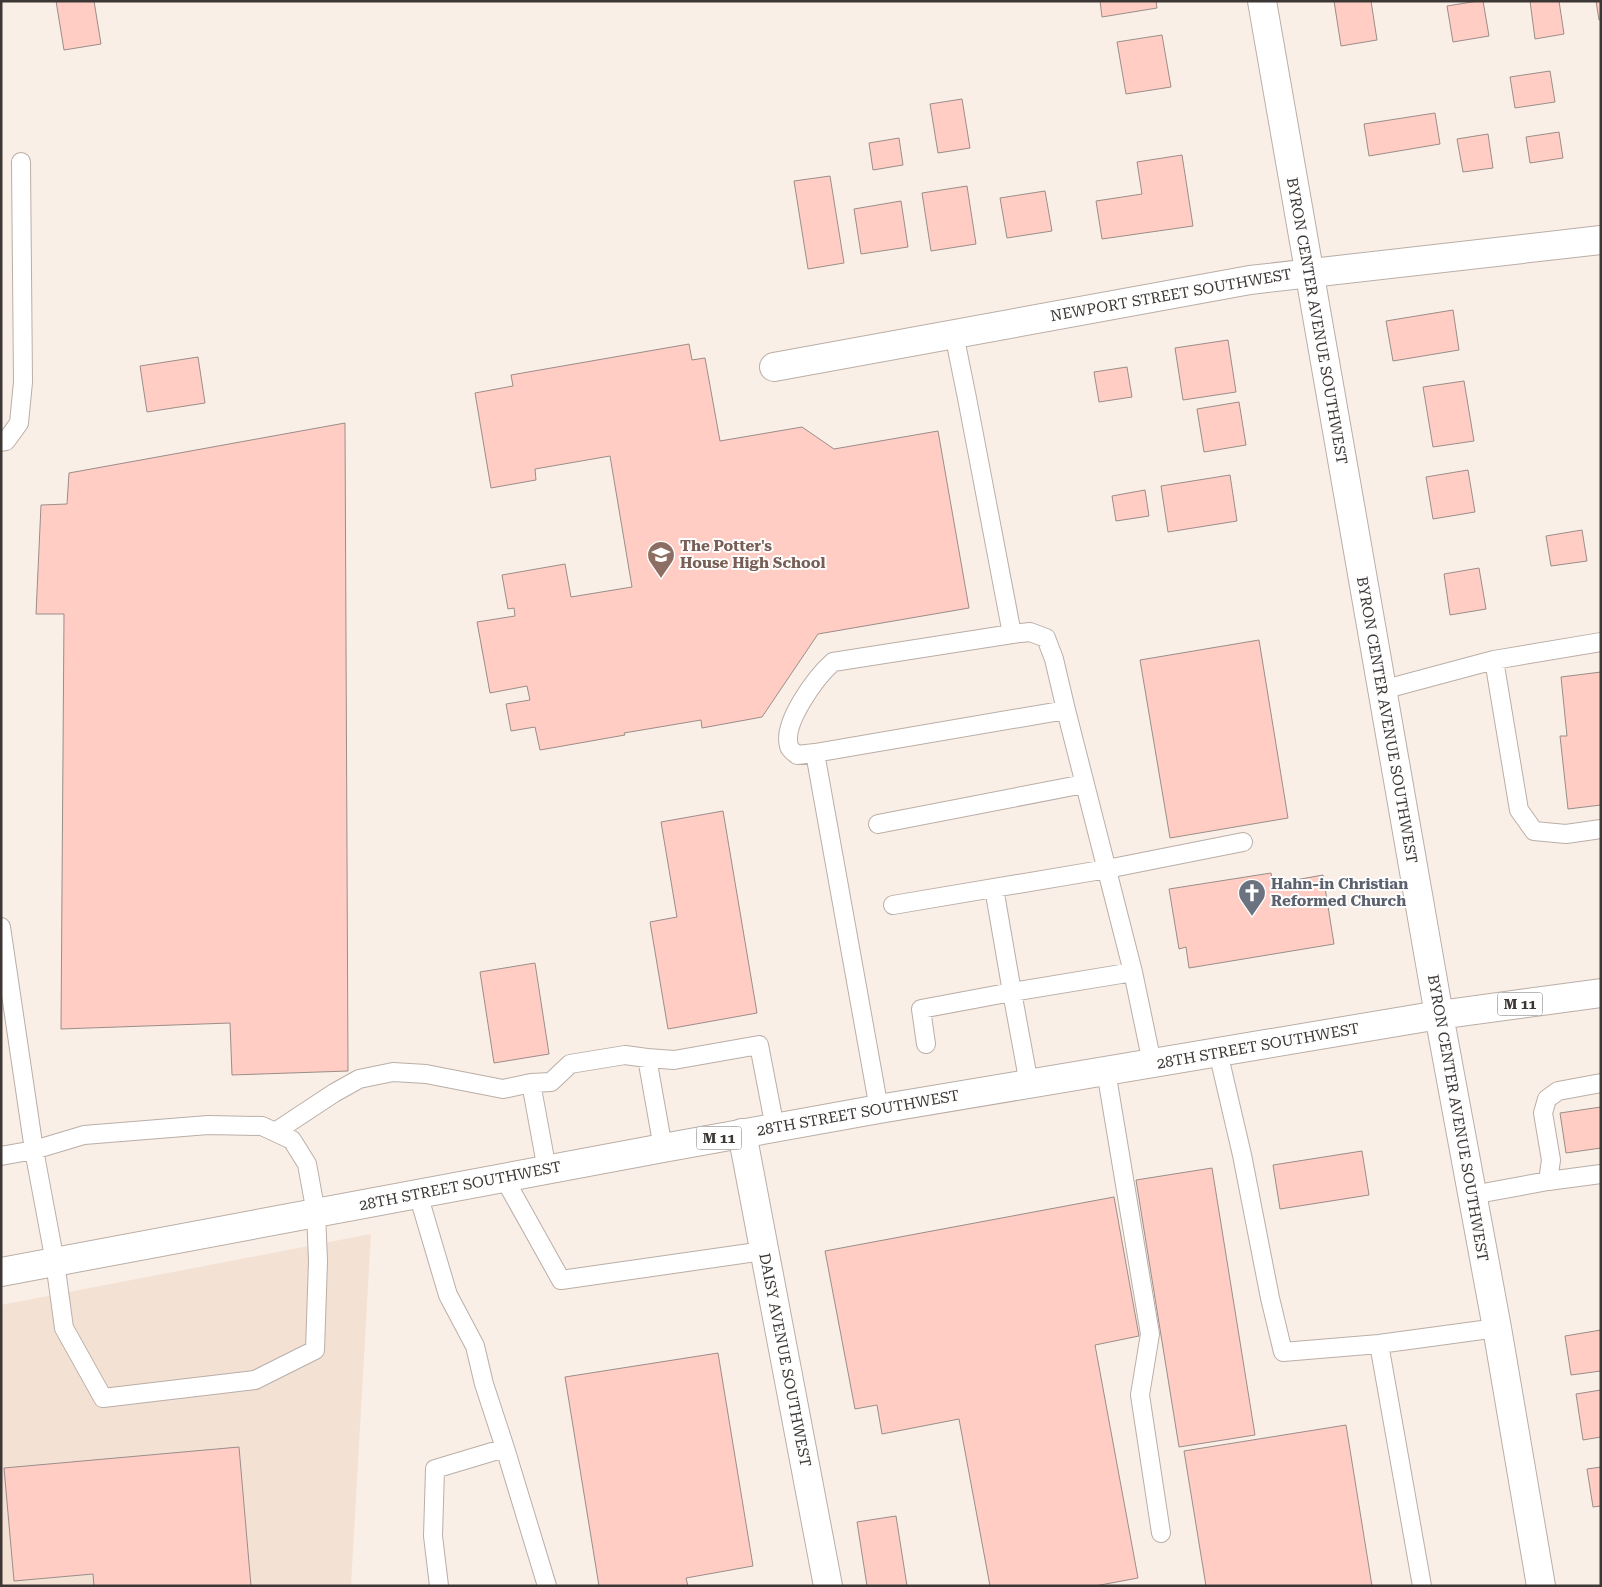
<svg xmlns="http://www.w3.org/2000/svg" width="1602" height="1587" font-family="'Roboto Serif',serif">
<rect width="100%" height="100%" fill="#faefe6"/>
<path fill="#f3e1d4" d="M 371,1234 L 351,1586 L 1,1586 L 1,1305 Z"/>
<path fill="#ffcdc3" stroke="#9b8d8a" d="M 56,1 L 94,1 L 101,44 L 64,50 Z
M 1100,1 L 1156,1 L 1157,8 L 1102,17 Z
M 1334,1 L 1371,1 L 1377,40 L 1341,46 Z
M 1478,1 L 1483,1 L 1489,36 L 1453,42 L 1447,6 Z
M 1530,1 L 1559,1 L 1564,34 L 1535,39 Z
M 1596,1 L 1601,1 L 1601,20 L 1599,20 Z
M 1162,35 L 1171,87 L 1126,94 L 1117,42 Z
M 1550,71 L 1555,102 L 1515,108 L 1510,77 Z
M 962,99 L 970,148 L 938,153 L 930,104 Z
M 1435,113 L 1440,144 L 1369,156 L 1364,124 Z
M 1559,132 L 1563,158 L 1530,163 L 1526,137 Z
M 1488,134 L 1493,168 L 1463,172 L 1457,139 Z
M 899,138 L 903,165 L 873,170 L 869,143 Z
M 1182,155 L 1193,226 L 1102,239 L 1096,201 L 1142,194 L 1137,162 Z
M 830,176 L 844,263 L 808,269 L 794,181 Z
M 967,186 L 976,244 L 931,251 L 922,193 Z
M 1045,191 L 1052,231 L 1007,238 L 1000,198 Z
M 901,201 L 908,247 L 861,254 L 854,209 Z
M 1453,310 L 1459,350 L 1393,361 L 1386,321 Z
M 1228,340 L 1236,392 L 1183,400 L 1175,348 Z
M 689,344 L 692,360 L 705,358 L 720,441 L 802,427 L 834,449 L 938,431 L 969,608 L 818,634 L 762,717 L 702,728 L 701,720 L 624,733 L 625,735 L 540,750 L 535,727 L 511,731 L 506,704 L 530,700 L 527,686 L 490,693 L 477,622 L 515,616 L 514,608 L 508,609 L 502,575 L 565,564 L 571,597 L 632,587 L 610,456 L 535,469 L 536,480 L 491,488 L 475,393 L 513,386 L 511,375 Z
M 198,357 L 205,403 L 147,412 L 140,366 Z
M 1127,367 L 1132,397 L 1099,402 L 1094,372 Z
M 1464,381 L 1474,441 L 1433,447 L 1423,387 Z
M 1239,402 L 1246,445 L 1204,452 L 1197,409 Z
M 345,423 L 348,1071 L 232,1075 L 230,1023 L 61,1029 L 64,614 L 36,614 L 41,505 L 67,504 L 69,473 Z
M 1468,470 L 1475,512 L 1433,519 L 1426,477 Z
M 1230,475 L 1237,521 L 1168,532 L 1161,486 Z
M 1145,490 L 1149,516 L 1116,521 L 1112,496 Z
M 1582,530 L 1587,561 L 1551,566 L 1546,536 Z
M 1479,568 L 1486,609 L 1450,615 L 1444,574 Z
M 1259,640 L 1288,818 L 1170,838 L 1140,660 Z
M 1601,672 L 1601,805 L 1568,809 L 1560,736 L 1567,736 L 1561,677 Z
M 723,811 L 757,1013 L 668,1029 L 650,922 L 677,917 L 661,822 Z
M 1271,873 L 1273,884 L 1323,875 L 1334,944 L 1189,968 L 1186,947 L 1179,949 L 1169,889 Z
M 535,963 L 549,1054 L 494,1063 L 480,972 Z
M 1601,1107 L 1601,1148 L 1566,1153 L 1560,1113 Z
M 1362,1151 L 1369,1195 L 1280,1209 L 1273,1165 Z
M 1212,1168 L 1255,1435 L 1179,1447 L 1136,1180 Z
M 1114,1197 L 1139,1336 L 1095,1345 L 1138,1578 L 1095,1586 L 990,1586 L 959,1419 L 882,1434 L 877,1405 L 855,1409 L 825,1251 Z
M 1601,1330 L 1601,1371 L 1571,1375 L 1565,1336 Z
M 718,1353 L 753,1566 L 686,1578 L 688,1586 L 599,1586 L 565,1377 Z
M 1601,1390 L 1601,1437 L 1583,1440 L 1576,1394 Z
M 1346,1425 L 1372,1586 L 1206,1586 L 1184,1451 Z
M 239,1447 L 251,1586 L 94,1586 L 93,1574 L 14,1581 L 4,1468 Z
M 1601,1467 L 1601,1506 L 1593,1507 L 1587,1469 Z
M 896,1516 L 907,1586 L 867,1586 L 857,1522 Z"/>
<g fill="none" stroke-linecap="round" stroke-linejoin="round">
<defs>
<path id="lane" d="M 1,442 L 6,441 L 19,423 L 23,382 L 21,162
M 1494,660 L 1519,810 L 1534,831 L 1566,834 L 1601,829
M 1382,690 L 1494,660 L 1601,642
M 1066,710 L 1133,972
M 815,753 L 797,755 C 794,752 790,750 789,746 C 782,723 816,677 833,662 L 1012,634
M 878,824 L 1084,784
M 893,905 L 1107,869 L 1243,842
M 1,927 L 34,1150 L 55,1262 L 64,1328 L 103,1398 L 255,1380 L 315,1350 L 318,1261 L 316,1213 L 307,1164 L 292,1140 L 262,1126 L 208,1125 L 84,1135 L 34,1150 L 1,1156
M 926,1044 L 921,1009 L 1012,992 L 994,888
M 1218,1052 L 1242,1155 L 1270,1298 L 1283,1352 L 1379,1344 L 1497,1328
M 647,1058 L 674,1060 L 759,1045 L 775,1128
M 1106,1071 L 1150,1334 L 1140,1395 L 1161,1533
M 1029,1084 L 1012,992 L 1133,972 L 1152,1063
M 879,1109 L 815,753 L 1066,710 L 1054,659 L 1046,638 L 1030,632 L 1012,634 L 967,398 L 954,334
M 275,1132 L 334,1093 L 359,1079 L 393,1072 L 426,1074 L 503,1089 L 531,1083
M 547,1170 L 531,1083 L 551,1082 L 570,1064 L 625,1055 L 647,1058 L 663,1148
M 504,1178 L 561,1280 L 764,1251
M 1548,1181 L 1551,1160 L 1543,1113 L 1547,1099 L 1558,1091 L 1601,1083
M 418,1194 L 448,1295 L 475,1346 L 484,1384 L 505,1448 L 547,1586
M 1472,1195 L 1548,1181 L 1601,1174
M 1379,1344 L 1422,1586
M 439,1586 L 433,1536 L 435,1469 L 505,1448"/>
<path id="street" d="M 774,367 L 1250,280 L 1601,240
M 742,1133 L 828,1586"/>
<path id="secondary" d="M 1262,1 L 1439,1015"/>
<path id="primary" d="M 1439,1015 L 1497,1328 L 1541,1586
M 1,1272 L 663,1148 L 879,1109 L 1439,1015 L 1601,993"/>
</defs>
<use href="#lane" stroke="#baaea7" stroke-width="20"/>
<use href="#street" stroke="#baaea7" stroke-width="30"/>
<use href="#secondary" stroke="#baaea7" stroke-width="30"/>
<use href="#primary" stroke="#baaea7" stroke-width="30"/>
<use href="#lane" stroke="#fff" stroke-width="18"/>
<use href="#street" stroke="#fff" stroke-width="28"/>
<use href="#secondary" stroke="#fff" stroke-width="28"/>
<use href="#primary" stroke="#fff" stroke-width="28"/>
</g>
<defs>
<symbol id="school-pin" viewBox="-11 -11 22 30"><path d="M0 17L-7.5 6A9.5 9.5 0 1 1 7.5 6Z" fill="#8d6e63" stroke="#fefefe"/><path d="M0-5L7-2L0 1L-7-2ZM-4 1L0 2.5L4 1V4Q0 6-4 4Z" fill="#fff"/></symbol>
<symbol id="church-pin" viewBox="-11 -11 22 30"><path d="M0 17L-7.5 6A9.5 9.5 0 1 1 7.5 6Z" fill="#6b7280" stroke="#fefefe"/><path d="M-1.2-6h2.4v3.5h3.3v2.4h-3.3V6h-2.4V-.1h-3.3v-2.4h3.3Z" fill="#fff"/></symbol>
</defs>
<g fill-rule="evenodd">
<use href="#school-pin" x="645" y="539" width="32" height="43"/>
<use href="#church-pin" x="1236" y="877" width="32" height="43"/>
</g>
<g text-anchor="middle" dominant-baseline="central" stroke-width="4" stroke-linejoin="round" paint-order="stroke">
<g fill="#fefefe" stroke="#767371" stroke-width="1">
<rect x="1497.5" y="992.5" width="45" height="23" rx="4"/>
<rect x="696.5" y="1126.5" width="45" height="23" rx="4"/>
</g>
<g font-size="14" font-weight="bold" fill="#3c3734">
<text x="1520" y="1004">M 11</text>
<text x="719" y="1138">M 11</text>
</g>
<g font-size="15" fill="#3c3734" stroke="#fefefe">
<text transform="translate(1171 295) rotate(-10)">NEWPORT STREET SOUTHWEST</text>
<text transform="translate(1317 321) rotate(80)">BYRON CENTER AVENUE SOUTHWEST</text>
<text transform="translate(1387 720) rotate(80)">BYRON CENTER AVENUE SOUTHWEST</text>
<text transform="translate(1258 1046) rotate(-10)">28TH STREET SOUTHWEST</text>
<text transform="translate(858 1113) rotate(-10)">28TH STREET SOUTHWEST</text>
<text transform="translate(1458 1118) rotate(80)">BYRON CENTER AVENUE SOUTHWEST</text>
<text transform="translate(460 1186) rotate(-11)">28TH STREET SOUTHWEST</text>
<text transform="translate(785 1360) rotate(79)">DAISY AVENUE SOUTHWEST</text>
</g>
<g font-size="15" font-weight="bold" fill="#785e54" stroke="#fefefe" text-anchor="start">
<text x="680" y="546">The Potter's<tspan x="680" dy="17">House High School</tspan></text>
</g>
<g font-size="15" font-weight="bold" fill="#5b616d" stroke="#fefefe" text-anchor="start">
<text x="1271" y="884">Hahn-in Christian<tspan x="1271" dy="17">Reformed Church</tspan></text>
</g>
</g>
<rect width="1602" height="1587" fill="none" stroke="#3c3734" stroke-width="5"/>
</svg>
